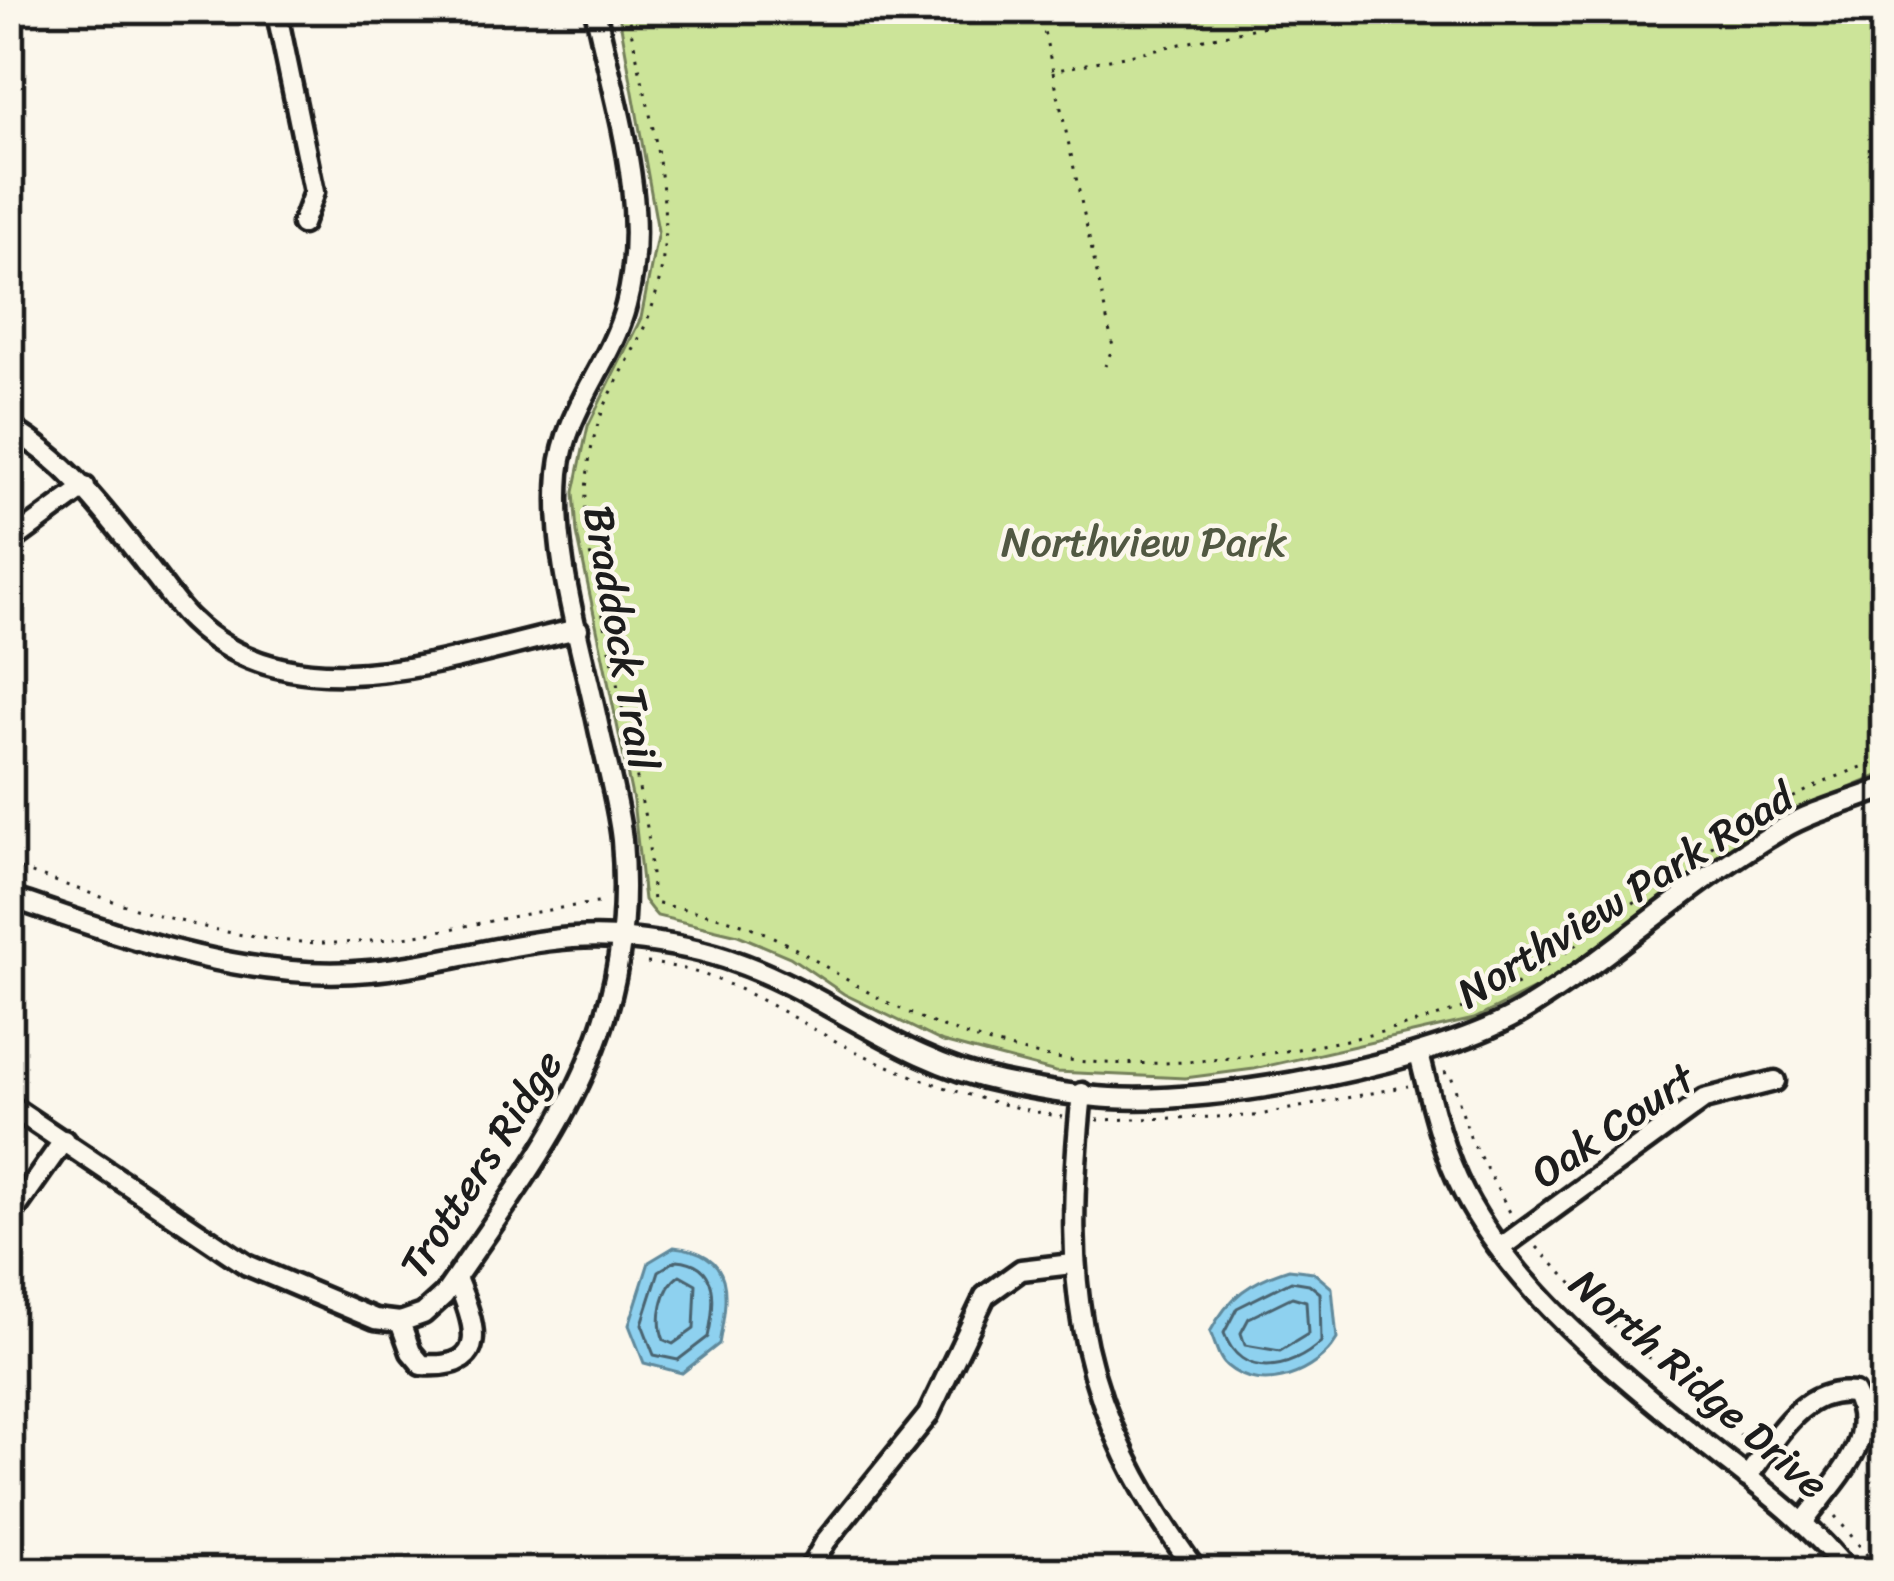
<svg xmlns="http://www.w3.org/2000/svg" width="1894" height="1581" font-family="Sriracha,sans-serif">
<rect width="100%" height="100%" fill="#fbf7ec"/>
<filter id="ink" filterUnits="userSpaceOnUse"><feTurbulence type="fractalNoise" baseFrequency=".00833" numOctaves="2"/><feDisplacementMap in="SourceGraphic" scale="24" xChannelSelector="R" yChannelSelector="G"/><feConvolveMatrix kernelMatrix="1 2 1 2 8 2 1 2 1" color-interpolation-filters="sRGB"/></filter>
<g filter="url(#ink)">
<path fill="#cce499" stroke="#74805a" stroke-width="3" d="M 618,9 L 1885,9 L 1885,773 L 1771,821 L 1545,984 L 1474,1019 L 1254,1069 L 1185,1078 L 1056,1072 L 943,1042 L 844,994 L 790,957 L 738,935 L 657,916 L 651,909 L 644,900 L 633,801 L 577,533 L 574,492 L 588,426 L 641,318 L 658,231 Z"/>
<path fill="#8ed1ef" stroke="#60899b" stroke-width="3" d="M 674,1247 C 736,1253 728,1296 719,1344 L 682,1373 L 644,1363 L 629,1325 L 649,1262 Z
M 1289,1269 L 1313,1272 L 1332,1288 L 1337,1339 C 1317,1373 1262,1396 1227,1366 C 1218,1359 1215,1342 1210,1332 C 1229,1296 1251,1281 1289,1269 Z"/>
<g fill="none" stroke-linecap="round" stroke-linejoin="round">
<path stroke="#4a6470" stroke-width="3" d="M 677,1260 C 721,1263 715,1305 708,1337 L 678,1360 L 654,1355 L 642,1324 L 659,1271 Z
M 680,1275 L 696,1284 L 694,1329 L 673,1344 L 664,1340 C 656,1321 661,1288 680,1275 Z
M 1291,1281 L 1309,1284 L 1320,1293 L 1321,1342 C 1290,1371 1241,1380 1224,1333 L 1237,1308 Z
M 1292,1297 L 1306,1301 L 1308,1334 L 1280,1351 L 1245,1345 L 1241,1333 L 1249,1318 Z"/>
<defs>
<path id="minor" d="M 276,9 L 314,192 L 302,224
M 9,427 C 72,464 111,520 156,577 C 167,591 178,608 191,620 C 295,721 456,655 578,629
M 9,543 L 85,487
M 9,897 C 125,937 245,982 370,971 C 456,964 541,929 628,939 C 665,943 701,949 736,962 C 827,994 902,1062 1001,1082 C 1035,1089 1074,1096 1110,1098 C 1214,1105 1440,1063 1528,1008 C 1616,953 1692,881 1782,829 C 1813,811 1852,801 1885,788
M 1419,1054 C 1431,1102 1441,1149 1464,1193 C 1515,1290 1614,1370 1698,1438 C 1750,1480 1806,1518 1848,1572
M 1082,1093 C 1061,1292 1077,1408 1197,1572
M 9,1105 L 247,1265 L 375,1319 L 400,1322 L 423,1314 L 444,1295 C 548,1142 639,1038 622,840 C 618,802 606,762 598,724 C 581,643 552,557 559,473 C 565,409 611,364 626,305 C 652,207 615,105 595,9
M 9,1218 L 64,1140
M 1500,1248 L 1704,1099 L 1775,1081
M 400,1322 L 411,1352 L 422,1365 C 494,1370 474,1322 456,1278
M 1747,1477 C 1776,1439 1801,1386 1854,1393 C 1881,1441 1831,1483 1803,1523
M 808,1572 L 826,1541 L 928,1415 L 985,1296 L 1021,1270 L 1072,1264"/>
</defs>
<use href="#minor" stroke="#1c1c1c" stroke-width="27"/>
<path stroke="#1c1c1c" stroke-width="3" stroke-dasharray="3 9" stroke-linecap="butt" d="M 627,9 C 643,100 681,198 657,290 C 648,327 629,357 612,391 C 588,436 584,484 586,534 L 648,832 L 653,903 C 686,909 719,915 750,927 C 790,942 824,967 861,988 C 922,1023 986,1046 1056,1058 C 1175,1079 1439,1039 1539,971 C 1656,892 1747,803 1885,759
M 1039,9 L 1053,71 L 1346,9
M 1053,72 L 1113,347 L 1105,366
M 9,865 C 116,902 222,944 336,943 C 424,941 511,912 598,903
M 647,963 C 732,970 793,1023 868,1057 C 931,1086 995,1105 1063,1117
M 1444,1073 L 1450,1072 L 1471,1140 L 1512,1216
M 1097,1120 L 1254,1116 L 1408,1086
M 1537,1247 L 1623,1336 L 1750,1443
M 1777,1464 L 1806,1489
M 1835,1516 L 1881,1572"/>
<use href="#minor" stroke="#fbf7ec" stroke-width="18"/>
</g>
</g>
<g text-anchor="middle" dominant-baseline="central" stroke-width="9" stroke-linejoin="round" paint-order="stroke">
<g font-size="42" fill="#515842" stroke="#fbf7ec">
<text x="1144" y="542">Northview Park</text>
</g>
<g font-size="42" fill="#1c1c1c" stroke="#fbf7ec">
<text transform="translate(621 638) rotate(80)">Braddock Trail</text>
<text transform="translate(1625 895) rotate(-32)">Northview Park Road</text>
<text transform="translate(1613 1126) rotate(-34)">Oak Court</text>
<text transform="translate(481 1164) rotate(-57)">Trotters Ridge</text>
<text transform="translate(1699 1384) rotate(41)">North Ridge Drive</text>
</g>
</g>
<rect width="1894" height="1581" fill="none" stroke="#fbf7ec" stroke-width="48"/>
<rect x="24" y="24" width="1846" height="1533" fill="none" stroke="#1c1c1c" stroke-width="4.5" filter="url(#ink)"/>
</svg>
